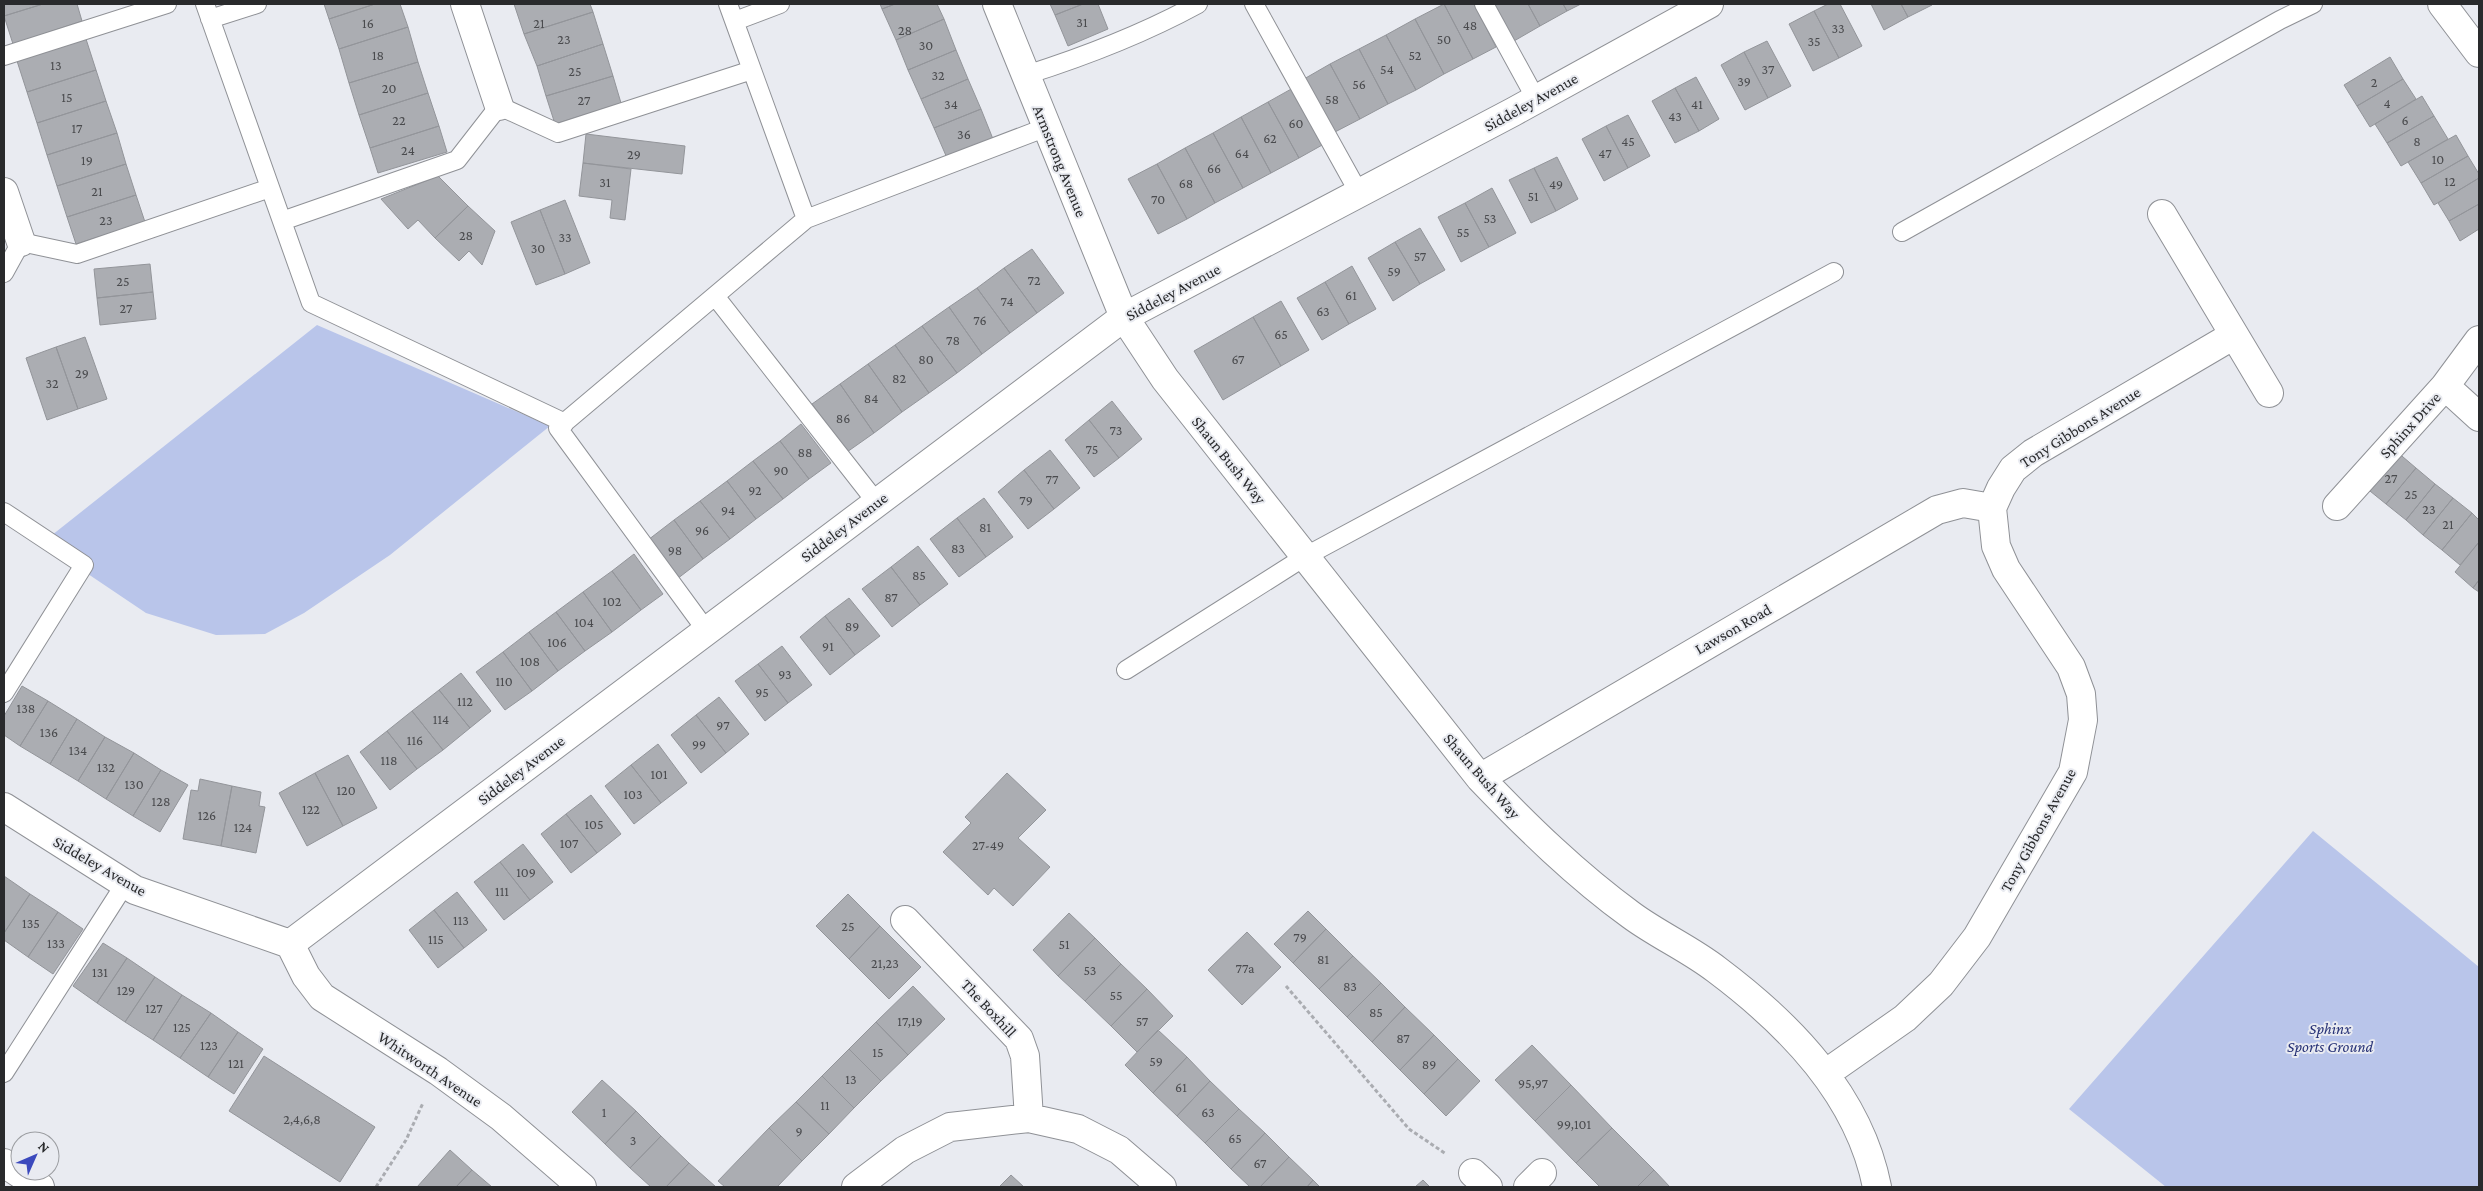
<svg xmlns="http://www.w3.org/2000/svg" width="2483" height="1191" font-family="'Crimson Pro',serif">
<rect width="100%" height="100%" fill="#e9ebf1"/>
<path fill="#b9c5ea" d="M 317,325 L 550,426 L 390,555 L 304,613 L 265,634 L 216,635 L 146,613 L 42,543 Z
M 2313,831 L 2479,967 L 2479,1187 L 2166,1187 L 2069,1109 Z"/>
<path fill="#abadb2" stroke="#93959a" d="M 4,4 L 43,4 L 4,16 Z
M 43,4 L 77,4 L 82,21 L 13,44 L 4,16 Z
M 324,4 L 375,4 L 329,19 Z
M 375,4 L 400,4 L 408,27 L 339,49 L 329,19 Z
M 514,4 L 590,4 L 593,12 L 524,34 Z
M 880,4 L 895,4 L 882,9 Z
M 895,4 L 937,4 L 944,19 L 896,40 L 882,9 Z
M 1050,4 L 1083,4 L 1055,15 Z
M 1083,4 L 1098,4 L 1108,29 L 1068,46 L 1055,15 Z
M 1444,4 L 1474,4 L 1496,47 L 1473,59 Z
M 1444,4 L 1473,59 L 1444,74 L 1415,19 Z
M 1492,4 L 1528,4 L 1540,26 L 1514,41 Z
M 1528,4 L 1563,4 L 1567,11 L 1540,26 Z
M 1563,4 L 1581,4 L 1567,11 Z
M 1828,4 L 1840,4 L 1862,46 L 1839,58 L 1814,11 Z
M 1871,4 L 1901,4 L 1908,17 L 1884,30 Z
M 1901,4 L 1931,4 L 1932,5 L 1908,17 Z
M 1814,11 L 1839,58 L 1813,71 L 1789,24 Z
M 593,12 L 603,44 L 537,66 L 524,34 Z
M 944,19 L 956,50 L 908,70 L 896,40 Z
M 1415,19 L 1444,74 L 1416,90 L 1386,35 Z
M 408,27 L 418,62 L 349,83 L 339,49 Z
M 1386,35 L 1416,90 L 1388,104 L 1359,49 Z
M 86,39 L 96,70 L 27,92 L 17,61 Z
M 1767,41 L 1791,86 L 1768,98 L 1744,52 Z
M 603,44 L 613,76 L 546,96 L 537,66 Z
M 1359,49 L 1388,104 L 1360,119 L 1330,64 Z
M 956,50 L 968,79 L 921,99 L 908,70 Z
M 1744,52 L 1768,98 L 1745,110 L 1721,65 Z
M 2390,57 L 2403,79 L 2357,106 L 2344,85 Z
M 418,62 L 428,93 L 359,115 L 349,83 Z
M 1330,64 L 1360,119 L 1333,133 L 1304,79 Z
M 96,70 L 106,101 L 37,123 L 27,92 Z
M 613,76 L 621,103 L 555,124 L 546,96 Z
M 1696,77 L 1719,119 L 1699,131 L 1675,88 Z
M 968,79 L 981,109 L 934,128 L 921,99 Z
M 2403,79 L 2416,99 L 2370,127 L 2357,106 Z
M 1293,88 L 1324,144 L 1299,158 L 1268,102 Z
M 1675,88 L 1699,131 L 1675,143 L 1652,101 Z
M 428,93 L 439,126 L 370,148 L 359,115 Z
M 2422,96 L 2434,116 L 2387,143 L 2375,124 Z
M 106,101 L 117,133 L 47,155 L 37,123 Z
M 1268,102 L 1299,158 L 1271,173 L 1241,117 Z
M 981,109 L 993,139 L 947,158 L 934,128 Z
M 1628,115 L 1650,156 L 1628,168 L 1606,126 Z
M 2434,116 L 2448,139 L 2401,166 L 2387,143 Z
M 1241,117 L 1271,173 L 1243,188 L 1213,133 Z
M 439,126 L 447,152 L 378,173 L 370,148 Z
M 1606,126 L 1628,168 L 1604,181 L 1582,139 Z
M 117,133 L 126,164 L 57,186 L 47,155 Z
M 1213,133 L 1243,188 L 1215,203 L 1185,148 Z
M 586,134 L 685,146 L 682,174 L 583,163 Z
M 2456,135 L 2468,156 L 2421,183 L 2408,162 Z
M 1185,148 L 1215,203 L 1187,219 L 1157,164 Z
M 2468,156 L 2479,174 L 2479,178 L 2434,205 L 2421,183 Z
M 1557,157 L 1578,199 L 1556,211 L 1534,168 Z
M 583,163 L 631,169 L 625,220 L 610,218 L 612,200 L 579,196 Z
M 126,164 L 136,195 L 67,217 L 57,186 Z
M 1157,164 L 1187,219 L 1158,234 L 1128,179 Z
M 1534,168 L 1556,211 L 1531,223 L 1509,180 Z
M 438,176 L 468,206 L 435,238 L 418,220 L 408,229 L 381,199 Z
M 2479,178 L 2479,204 L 2449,221 L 2438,203 Z
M 1492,188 L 1516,233 L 1489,247 L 1465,203 Z
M 136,195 L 145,222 L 76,244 L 67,217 Z
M 565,200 L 590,263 L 565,274 L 540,210 Z
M 1465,203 L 1489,247 L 1461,262 L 1438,217 Z
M 2479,204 L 2479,229 L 2460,241 L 2449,221 Z
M 468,206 L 495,231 L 482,265 L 469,251 L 459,261 L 435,238 Z
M 540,210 L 565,274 L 536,285 L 511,222 Z
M 1420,228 L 1445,270 L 1420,284 L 1395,242 Z
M 1395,242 L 1420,284 L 1393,301 L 1368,258 Z
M 1032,249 L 1064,293 L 1037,313 L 1004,268 Z
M 150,264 L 153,292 L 97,298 L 94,269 Z
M 1352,266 L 1376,309 L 1349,324 L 1325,282 Z
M 1004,268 L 1037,313 L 1010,333 L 977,288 Z
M 1325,282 L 1349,324 L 1322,340 L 1297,298 Z
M 977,288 L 1010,333 L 982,354 L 949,307 Z
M 153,292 L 156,319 L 100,325 L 97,298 Z
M 1281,301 L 1309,350 L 1281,366 L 1253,317 Z
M 949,307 L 982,354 L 957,373 L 922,326 Z
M 1253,317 L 1281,366 L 1223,400 L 1194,351 Z
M 922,326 L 957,373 L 929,393 L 895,345 Z
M 85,337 L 107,399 L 78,409 L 56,347 Z
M 895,345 L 929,393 L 902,412 L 868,364 Z
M 56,347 L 78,409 L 47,420 L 26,358 Z
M 868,364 L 902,412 L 874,433 L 840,384 Z
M 840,384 L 874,433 L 847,452 L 812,404 Z
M 1112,401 L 1142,439 L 1119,458 L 1089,420 Z
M 1089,420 L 1119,458 L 1094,477 L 1065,440 Z
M 801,424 L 831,463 L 809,479 L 780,441 Z
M 780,441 L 809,479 L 783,499 L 753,461 Z
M 1050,450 L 1080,488 L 1054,509 L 1024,470 Z
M 2396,451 L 2416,468 L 2386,504 L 2365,487 Z
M 753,461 L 783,499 L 756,519 L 727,481 Z
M 2416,468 L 2435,484 L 2406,520 L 2386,504 Z
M 1024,470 L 1054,509 L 1028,529 L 998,492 Z
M 727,481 L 756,519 L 730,539 L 700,501 Z
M 2435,484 L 2453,498 L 2423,535 L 2406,520 Z
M 984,498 L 1013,537 L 986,557 L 957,518 Z
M 2453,498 L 2472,513 L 2442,550 L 2423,535 Z
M 700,501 L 730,539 L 703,559 L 674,520 Z
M 2472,513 L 2479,520 L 2479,542 L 2460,565 L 2442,550 Z
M 957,518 L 986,557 L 959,577 L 930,539 Z
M 674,520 L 703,559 L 677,579 L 648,540 Z
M 2479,542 L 2479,580 L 2473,588 L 2455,572 Z
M 918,546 L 948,584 L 920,605 L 891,567 Z
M 634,554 L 663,594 L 641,610 L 612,571 Z
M 891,567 L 920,605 L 892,627 L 862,589 Z
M 612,571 L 641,610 L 612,632 L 583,592 Z
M 2479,580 L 2479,592 L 2473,588 Z
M 583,592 L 612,632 L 585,651 L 556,612 Z
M 849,598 L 880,636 L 855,655 L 825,616 Z
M 556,612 L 585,651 L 558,671 L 529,632 Z
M 825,616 L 855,655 L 830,675 L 800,637 Z
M 529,632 L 558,671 L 532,691 L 503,652 Z
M 782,646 L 812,685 L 788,703 L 758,664 Z
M 503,652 L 532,691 L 505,710 L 476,672 Z
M 758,664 L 788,703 L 765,721 L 735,681 Z
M 461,673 L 491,711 L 470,728 L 439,690 Z
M 22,686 L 48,701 L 20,746 L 4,735 L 4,716 Z
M 439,690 L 470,728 L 443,750 L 412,711 Z
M 719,697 L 749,734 L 726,753 L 696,715 Z
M 48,701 L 77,719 L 50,764 L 20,746 Z
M 412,711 L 443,750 L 417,769 L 387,731 Z
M 696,715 L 726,753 L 701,773 L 671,735 Z
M 77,719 L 105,737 L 78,781 L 50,764 Z
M 387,731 L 417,769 L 390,790 L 360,752 Z
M 105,737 L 134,753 L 106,799 L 78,781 Z
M 658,744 L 687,783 L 661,803 L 631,765 Z
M 134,753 L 161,770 L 133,816 L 106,799 Z
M 348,755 L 377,808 L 343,826 L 315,773 Z
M 631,765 L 661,803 L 634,824 L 605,786 Z
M 161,770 L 188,785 L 160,832 L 133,816 Z
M 315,773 L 343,826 L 307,846 L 279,793 Z
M 1007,773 L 1046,810 L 1018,838 L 1050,867 L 1013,906 L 994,888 L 988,895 L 943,852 L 971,823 L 965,817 Z
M 200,779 L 232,786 L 221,846 L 183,839 L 191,790 L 198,791 Z
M 232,786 L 261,792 L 259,806 L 265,807 L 256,853 L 221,846 Z
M 591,795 L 621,834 L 597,853 L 566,814 Z
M 566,814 L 597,853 L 571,873 L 541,834 Z
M 523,844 L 553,882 L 530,900 L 500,862 Z
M 500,862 L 530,900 L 504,920 L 474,882 Z
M 4,876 L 30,894 L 4,933 Z
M 457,892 L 487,930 L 464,948 L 434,910 Z
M 30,894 L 58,912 L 28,957 L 4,940 L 4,933 Z
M 848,894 L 880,926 L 849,959 L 816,926 Z
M 434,910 L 464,948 L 438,968 L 409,930 Z
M 1308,911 L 1326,929 L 1293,963 L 1274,944 Z
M 58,912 L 83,929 L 53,974 L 28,957 Z
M 1069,913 L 1095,938 L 1058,976 L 1033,950 Z
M 880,926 L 921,967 L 889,999 L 849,959 Z
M 1326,929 L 1353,956 L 1319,989 L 1293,963 Z
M 1247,932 L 1281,967 L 1242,1005 L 1208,970 Z
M 1095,938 L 1121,964 L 1085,1001 L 1058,976 Z
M 103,943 L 127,958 L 97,1003 L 73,986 Z
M 1353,956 L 1381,983 L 1347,1017 L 1319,989 Z
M 127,958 L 155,977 L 125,1022 L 97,1003 Z
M 1121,964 L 1147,989 L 1111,1026 L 1085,1001 Z
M 155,977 L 182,995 L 153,1040 L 125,1022 Z
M 1381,983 L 1405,1007 L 1372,1042 L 1347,1017 Z
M 913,986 L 945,1019 L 908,1055 L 876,1022 Z
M 1147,989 L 1173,1016 L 1137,1052 L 1111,1026 Z
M 182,995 L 211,1013 L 180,1058 L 153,1040 Z
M 1405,1007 L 1434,1035 L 1400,1070 L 1372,1042 Z
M 211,1013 L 238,1032 L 208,1077 L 180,1058 Z
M 876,1022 L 908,1055 L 881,1081 L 849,1049 Z
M 1158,1030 L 1187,1057 L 1153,1093 L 1125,1065 Z
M 238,1032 L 263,1049 L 234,1094 L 208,1077 Z
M 1434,1035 L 1458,1059 L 1424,1094 L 1400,1070 Z
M 1532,1045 L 1571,1085 L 1535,1121 L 1495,1080 Z
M 849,1049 L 881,1081 L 854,1108 L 822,1076 Z
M 264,1056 L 375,1127 L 340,1182 L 229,1111 Z
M 1187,1057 L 1210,1081 L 1177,1116 L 1153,1093 Z
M 1458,1059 L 1480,1081 L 1446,1116 L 1424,1094 Z
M 822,1076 L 854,1108 L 829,1134 L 796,1102 Z
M 602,1080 L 636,1111 L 605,1144 L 572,1112 Z
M 1210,1081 L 1239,1109 L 1205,1143 L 1177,1116 Z
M 1571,1085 L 1612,1128 L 1576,1163 L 1535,1121 Z
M 796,1102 L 829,1134 L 802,1161 L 769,1128 Z
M 1239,1109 L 1265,1133 L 1231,1169 L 1205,1143 Z
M 636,1111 L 661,1136 L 630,1168 L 605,1144 Z
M 769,1128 L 802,1161 L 777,1187 L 725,1187 L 718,1181 Z
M 1612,1128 L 1654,1170 L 1637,1187 L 1600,1187 L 1576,1163 Z
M 1265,1133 L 1289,1157 L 1260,1187 L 1250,1187 L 1231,1169 Z
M 661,1136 L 689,1163 L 666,1187 L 651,1187 L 630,1168 Z
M 450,1150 L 472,1170 L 456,1187 L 417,1187 Z
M 1289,1157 L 1313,1180 L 1307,1187 L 1260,1187 Z
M 689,1163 L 716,1187 L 666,1187 Z
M 472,1170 L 492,1187 L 456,1187 Z
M 1654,1170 L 1670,1187 L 1637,1187 Z
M 1011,1175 L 1024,1187 L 999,1187 Z
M 1313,1180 L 1320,1187 L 1307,1187 Z
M 1423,1180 L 1430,1187 L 1415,1187 Z"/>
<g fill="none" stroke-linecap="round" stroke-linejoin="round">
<defs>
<path id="lane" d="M 205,4 L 311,303 L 565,423
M 1254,4 L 1359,193
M 1484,4 L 1536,99
M 210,19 L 257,4
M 735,21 L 780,4
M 4,56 L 167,4
M 1026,75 C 1086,56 1143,34 1198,4
M 806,219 L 1047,127
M 282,221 L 457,160 L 499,106 L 558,133 L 752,70
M 1902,232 L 2280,20 L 2313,4
M 4,273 L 21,242 L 77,254 L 270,188
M 715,296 L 877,503
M 4,512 L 84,565 L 4,693
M 706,630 L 558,428 L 806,219 L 728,4
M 1126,670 L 1306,556 L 1834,272
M 4,1073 L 125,884"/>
<path id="street" d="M 465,4 L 499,106
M 997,4 L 1124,317 L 1165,379 L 1480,778 C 1527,827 1576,875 1631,915 C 1658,935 1690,949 1717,970 C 1789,1024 1859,1095 1877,1187
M 2442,4 L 2479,53
M 4,192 L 21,242
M 2162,214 L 2269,393
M 2445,386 L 2479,417
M 2337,506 L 2445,386 L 2479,340
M 1480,778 L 1937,510 L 1963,503 L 1992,508
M 4,807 L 135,890 L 290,944
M 905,920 L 1019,1039 L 1025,1056 L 1029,1118
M 290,944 L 1124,317 L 1513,112 L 1709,4
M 290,944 L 306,976 L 322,997 L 438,1071 L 501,1117 L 582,1187
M 1825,1074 L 1905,1018 L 1941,984 L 1977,937 L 2073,772 L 2083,720 L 2081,694 L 2071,667 L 2006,569 L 1996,546 L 1992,508 L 2001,488 L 2013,469 L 2033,453 L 2234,335
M 4,1163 L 40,1187
M 1473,1173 L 1488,1187
M 856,1187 L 905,1150 L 950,1127 L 1029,1118 L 1078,1129 L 1119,1150 L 1162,1187
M 1528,1187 L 1542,1173"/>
</defs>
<use href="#lane" stroke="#8f9196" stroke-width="20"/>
<use href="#street" stroke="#8f9196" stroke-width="30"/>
<path stroke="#aaacb1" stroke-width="3" stroke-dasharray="4 2.5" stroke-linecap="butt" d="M 1286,986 L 1409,1129 L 1446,1154
M 376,1187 L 406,1140 L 423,1103"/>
<use href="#lane" stroke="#fff" stroke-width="18"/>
<use href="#street" stroke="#fff" stroke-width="28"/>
</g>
<g text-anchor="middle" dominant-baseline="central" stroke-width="4" stroke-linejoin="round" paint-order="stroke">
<g font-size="14" fill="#4a4b4e">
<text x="1082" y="22">31</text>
<text x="368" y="23">16</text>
<text x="539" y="23">21</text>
<text x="1470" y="25">48</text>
<text x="1838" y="28">33</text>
<text x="905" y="30">28</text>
<text x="564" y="39">23</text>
<text x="1444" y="39">50</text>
<text x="1814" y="41">35</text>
<text x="926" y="45">30</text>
<text x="378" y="55">18</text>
<text x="1415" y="55">52</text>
<text x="56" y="65">13</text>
<text x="1387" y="69">54</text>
<text x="1768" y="69">37</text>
<text x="575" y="71">25</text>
<text x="938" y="75">32</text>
<text x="1744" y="81">39</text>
<text x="2374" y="82">2</text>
<text x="1359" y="84">56</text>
<text x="389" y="88">20</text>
<text x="67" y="97">15</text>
<text x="1332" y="99">58</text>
<text x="584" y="100">27</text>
<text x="2387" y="103">4</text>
<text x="951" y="104">34</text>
<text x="1697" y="104">41</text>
<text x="1675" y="116">43</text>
<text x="399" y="120">22</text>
<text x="2405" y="120">6</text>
<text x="1296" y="123">60</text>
<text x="77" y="128">17</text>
<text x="964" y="134">36</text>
<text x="1270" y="138">62</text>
<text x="1628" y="141">45</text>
<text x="2417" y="141">8</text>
<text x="408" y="150">24</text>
<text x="1242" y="153">64</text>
<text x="1605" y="153">47</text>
<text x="634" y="154">29</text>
<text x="2438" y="159">10</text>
<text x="87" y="160">19</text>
<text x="1214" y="168">66</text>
<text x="2450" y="181">12</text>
<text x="605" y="182">31</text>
<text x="1186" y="183">68</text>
<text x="1556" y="184">49</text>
<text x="97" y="191">21</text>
<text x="1533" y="196">51</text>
<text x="1158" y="199">70</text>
<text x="1490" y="218">53</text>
<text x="106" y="220">23</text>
<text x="1463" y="232">55</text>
<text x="466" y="235">28</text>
<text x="565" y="237">33</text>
<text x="538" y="248">30</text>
<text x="1420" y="256">57</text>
<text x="1394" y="271">59</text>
<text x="1034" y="280">72</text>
<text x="123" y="281">25</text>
<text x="1351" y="295">61</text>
<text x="1007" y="301">74</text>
<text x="126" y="308">27</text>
<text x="1323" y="311">63</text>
<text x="980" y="320">76</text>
<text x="1281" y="334">65</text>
<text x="953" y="340">78</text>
<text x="926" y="359">80</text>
<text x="1238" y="359">67</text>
<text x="82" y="373">29</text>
<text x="899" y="378">82</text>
<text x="52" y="383">32</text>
<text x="871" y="398">84</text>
<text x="843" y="418">86</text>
<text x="1116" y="430">73</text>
<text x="1092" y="449">75</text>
<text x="805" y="452">88</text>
<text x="781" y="470">90</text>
<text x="2391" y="478">27</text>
<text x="1052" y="479">77</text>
<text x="755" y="490">92</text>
<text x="2411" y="494">25</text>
<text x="1026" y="500">79</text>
<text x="2429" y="509">23</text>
<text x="728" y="510">94</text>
<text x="2448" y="524">21</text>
<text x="985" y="527">81</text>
<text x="702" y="530">96</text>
<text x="958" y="548">83</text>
<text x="675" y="550">98</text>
<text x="919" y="575">85</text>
<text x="891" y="597">87</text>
<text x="612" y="601">102</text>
<text x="584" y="622">104</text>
<text x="852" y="626">89</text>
<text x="557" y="642">106</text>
<text x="828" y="646">91</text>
<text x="530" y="661">108</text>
<text x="785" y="674">93</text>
<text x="504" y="681">110</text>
<text x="762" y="692">95</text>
<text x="465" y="701">112</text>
<text x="26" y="708">138</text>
<text x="441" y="719">114</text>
<text x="723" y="725">97</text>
<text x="49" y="732">136</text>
<text x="415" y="740">116</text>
<text x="699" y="744">99</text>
<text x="78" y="750">134</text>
<text x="389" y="760">118</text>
<text x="106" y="767">132</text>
<text x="659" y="774">101</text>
<text x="134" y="784">130</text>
<text x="346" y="790">120</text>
<text x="633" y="794">103</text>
<text x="161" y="801">128</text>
<text x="311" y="809">122</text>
<text x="207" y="815">126</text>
<text x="594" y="824">105</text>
<text x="243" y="827">124</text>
<text x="569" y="843">107</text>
<text x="988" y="845">27-49</text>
<text x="526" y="872">109</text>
<text x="502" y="891">111</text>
<text x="461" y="920">113</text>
<text x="31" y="923">135</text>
<text x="848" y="926">25</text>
<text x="1300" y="937">79</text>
<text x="436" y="939">115</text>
<text x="56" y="943">133</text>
<text x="1064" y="944">51</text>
<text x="1323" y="959">81</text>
<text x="885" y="963">21,23</text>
<text x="1245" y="968">77a</text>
<text x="1090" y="970">53</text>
<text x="100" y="972">131</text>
<text x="1350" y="986">83</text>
<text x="126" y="990">129</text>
<text x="1116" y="995">55</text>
<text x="154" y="1008">127</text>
<text x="1376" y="1012">85</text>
<text x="910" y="1021">17,19</text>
<text x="1142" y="1021">57</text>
<text x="182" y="1027">125</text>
<text x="1403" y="1038">87</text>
<text x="209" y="1045">123</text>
<text x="878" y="1052">15</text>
<text x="1156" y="1061">59</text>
<text x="236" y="1063">121</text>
<text x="1429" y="1064">89</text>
<text x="851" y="1079">13</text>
<text x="1533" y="1083">95,97</text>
<text x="1181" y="1087">61</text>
<text x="825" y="1105">11</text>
<text x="604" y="1112">1</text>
<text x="1208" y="1112">63</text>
<text x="302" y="1119">2,4,6,8</text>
<text x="1574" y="1124">99,101</text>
<text x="799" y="1131">9</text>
<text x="1235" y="1138">65</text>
<text x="633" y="1140">3</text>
<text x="1260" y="1163">67</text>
</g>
<g font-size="16" fill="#292a2c" stroke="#e9ebf1">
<text transform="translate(1531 102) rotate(-29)">Siddeley Avenue</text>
<text transform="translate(1060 161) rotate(68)">Armstrong Avenue</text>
<text transform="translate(1173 292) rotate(-28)">Siddeley Avenue</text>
<text transform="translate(2410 425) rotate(-48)">Sphinx Drive</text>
<text transform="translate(2080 427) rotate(-32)">Tony Gibbons Avenue</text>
<text transform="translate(1229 460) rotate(51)">Shaun Bush Way</text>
<text transform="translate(844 527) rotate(-37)">Siddeley Avenue</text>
<text transform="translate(1733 629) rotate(-30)">Lawson Road</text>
<text transform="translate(521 770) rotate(-37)">Siddeley Avenue</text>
<text transform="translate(1482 776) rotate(49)">Shaun Bush Way</text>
<text transform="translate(2038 830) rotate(-61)">Tony Gibbons Avenue</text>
<text transform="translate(100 866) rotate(30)">Siddeley Avenue</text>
<text transform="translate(989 1008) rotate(47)">The Boxhill</text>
<text transform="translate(430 1069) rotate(34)">Whitworth Avenue</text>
</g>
<g font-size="16" font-style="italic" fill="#263176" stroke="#e9ebf1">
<text x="2330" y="1028">Sphinx<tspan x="2330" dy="18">Sports Ground</tspan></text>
</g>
</g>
<rect width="2483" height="1191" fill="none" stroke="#292a2c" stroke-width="10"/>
<g transform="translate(35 1156) rotate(45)"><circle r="24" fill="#e9ebf1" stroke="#9c9ea2"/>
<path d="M0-4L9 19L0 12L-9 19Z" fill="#3b49bd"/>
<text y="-8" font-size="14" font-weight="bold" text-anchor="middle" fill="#292a2c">N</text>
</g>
</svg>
